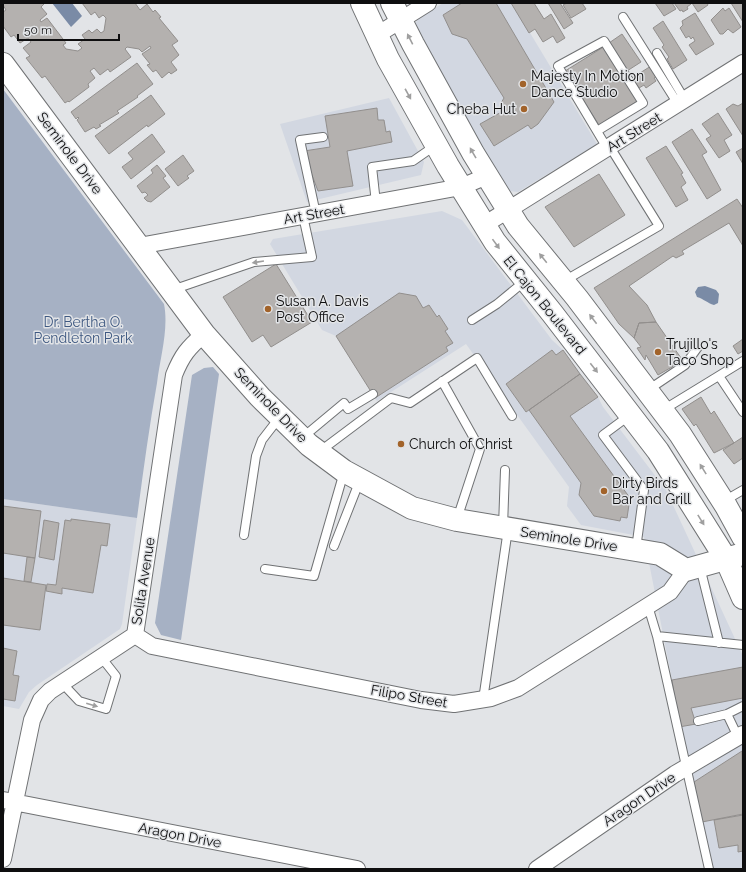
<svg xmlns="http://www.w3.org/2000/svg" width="746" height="872" font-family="Raleway,sans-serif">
<rect width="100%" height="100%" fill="#e2e4e7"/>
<path fill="#d2d7e1" d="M 443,3 L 512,3 L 597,144 L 518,192 L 509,191 L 465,122 L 414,26 L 418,19 Z
M 389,98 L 424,162 L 421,175 L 307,202 L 280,124 Z
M 442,211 L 462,220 L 552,340 L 563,350 L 598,397 L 603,407 L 666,490 L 743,656 L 743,869 L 709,869 L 644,537 L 581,525 L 567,506 L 569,487 L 466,344 L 377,401 L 336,336 L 322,330 L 270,244 L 273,239 Z
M 3,499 L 137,518 L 122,624 L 120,629 L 37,685 L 29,692 L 19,709 L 3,706 Z"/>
<path fill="#a6b1c4" d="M 3,89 L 164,304 C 169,329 160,358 157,383 C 149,428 143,473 137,518 L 3,499 Z
M 213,367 L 219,374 L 181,640 L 161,635 L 155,623 L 192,375 L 204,368 Z"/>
<path fill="#7a8ba6" d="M 52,3 L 72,3 L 82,16 L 71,27 Z
M 705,286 L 716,290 L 719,294 L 718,303 L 714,305 C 707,303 704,299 697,297 L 695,292 L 698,287 Z"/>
<path fill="#b4b1af" stroke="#928f8d" d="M 5,3 L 43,3 L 44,4 L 41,7 L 47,14 L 40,20 L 41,22 L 47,18 L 66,43 L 63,45 L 66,49 L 78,51 L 82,48 L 78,44 L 85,39 L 82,35 L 89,30 L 92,33 L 97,29 L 101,33 L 104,31 L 106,18 L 103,15 L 99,18 L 95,12 L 91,15 L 82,3 L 135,3 L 140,10 L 147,4 L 153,12 L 155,10 L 161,17 L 159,18 L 178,41 L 172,45 L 179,55 L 171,62 L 177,70 L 171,74 L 169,72 L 162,78 L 156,70 L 153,72 L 147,65 L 150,64 L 142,54 L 151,48 L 150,46 L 142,52 L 139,49 L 127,47 L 125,49 L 131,57 L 110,72 L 108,69 L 100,75 L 94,68 L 90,71 L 95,78 L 88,84 L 89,87 L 69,102 L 68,101 L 65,103 L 45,76 L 42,78 L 26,58 L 30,56 L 23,48 L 31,42 L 28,38 L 20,43 L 14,35 L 11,37 L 3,26 L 3,12 L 6,10 L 3,5 Z
M 462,3 L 496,3 L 554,102 L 538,124 L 531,129 L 528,125 L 494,146 L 480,124 L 505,110 L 501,103 L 504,98 L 467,39 L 452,34 L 443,15 Z
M 511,3 L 534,3 L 544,19 L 551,14 L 565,38 L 557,43 L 553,36 L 543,42 L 535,29 L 529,33 Z
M 548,3 L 560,3 L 573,23 L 564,29 Z
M 567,3 L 582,3 L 586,9 L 571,18 L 563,5 Z
M 655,3 L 672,3 L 676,9 L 664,16 Z
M 674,3 L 690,3 L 691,4 L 687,7 L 688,9 L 683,12 L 682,10 L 680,11 Z
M 692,3 L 707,3 L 708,5 L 698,12 Z
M 731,3 L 743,3 L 743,22 Z
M 723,8 L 725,11 L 729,8 L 741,27 L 733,33 L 728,29 L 723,34 L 720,34 L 711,20 Z
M 695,13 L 714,44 L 696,55 L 689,45 L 695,41 L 693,37 L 691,39 L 689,36 L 686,38 L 680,28 L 683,25 L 682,21 Z
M 663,21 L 687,60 L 673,69 L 667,59 L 669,57 L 662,47 L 664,45 L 653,28 Z
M 622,34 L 641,62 L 627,71 L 609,43 Z
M 605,46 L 639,100 L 599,125 L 565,71 Z
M 137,63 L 153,84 L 137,96 L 138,97 L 117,111 L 119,113 L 99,125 L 101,126 L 96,129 L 94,127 L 85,132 L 77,120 L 79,118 L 78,117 L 76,119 L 71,112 Z
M 651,66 L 657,76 L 654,78 L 656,81 L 646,88 L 644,85 L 639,88 L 632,78 Z
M 151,95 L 165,114 L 148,127 L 147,125 L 109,154 L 95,136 Z
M 743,103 L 743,136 L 726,109 L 733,104 L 738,106 Z
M 377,108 L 378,120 L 384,120 L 386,132 L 390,131 L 392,142 L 347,151 L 353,186 L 318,191 L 304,154 L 304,151 L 330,147 L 325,116 Z
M 718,113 L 732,135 L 724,140 L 730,151 L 719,158 L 706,139 L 711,136 L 702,124 Z
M 692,129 L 707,152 L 702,155 L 721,190 L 707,199 L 672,142 Z
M 152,134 L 165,152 L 131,179 L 122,167 L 133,159 L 128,153 Z
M 666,146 L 683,173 L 681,174 L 686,183 L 681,187 L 688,200 L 676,207 L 646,158 Z
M 743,148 L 743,164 L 736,152 Z
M 183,155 L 194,171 L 187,176 L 189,178 L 178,186 L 165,169 Z
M 157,165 L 166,176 L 163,178 L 170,187 L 151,202 L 147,201 L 144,198 L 148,195 L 145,192 L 142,193 L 137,186 L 153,173 L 151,170 Z
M 599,174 L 625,215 L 574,247 L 545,207 Z
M 737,199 L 743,208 L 743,246 L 729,223 L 682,251 L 684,254 L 676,258 L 673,256 L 629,286 L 647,305 L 656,322 L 639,323 L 634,338 L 619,324 L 594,288 Z
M 276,264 L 312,322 L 271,347 L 263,335 L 252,342 L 223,297 Z
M 399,293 L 416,296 L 423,308 L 429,305 L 437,317 L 439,315 L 448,329 L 445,331 L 453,343 L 446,347 L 448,351 L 375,398 L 336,336 Z
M 656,322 L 681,358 L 672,367 L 658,375 L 646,355 L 645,360 L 637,348 L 641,347 L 634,338 L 639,323 Z
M 743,339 L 743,351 L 738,354 L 733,346 Z
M 552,350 L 556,355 L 563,350 L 580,374 L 526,412 L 506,384 Z
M 580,374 L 598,397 L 570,416 L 630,498 L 627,518 L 621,517 L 620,521 L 594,516 L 579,495 L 581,483 L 529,410 Z
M 701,397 L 711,414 L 714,411 L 734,443 L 714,453 L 696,424 L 694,426 L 682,409 Z
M 743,437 L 743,458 L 734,464 L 723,450 Z
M 3,506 L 41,511 L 35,558 L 3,553 Z
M 71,519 L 110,524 L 107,546 L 101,545 L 93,593 L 62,588 L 62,594 L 46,591 L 47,584 L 56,585 L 65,520 L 71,521 Z
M 44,520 L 59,523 L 54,560 L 39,557 Z
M 27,557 L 35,558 L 31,582 L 24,581 Z
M 3,578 L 46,585 L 40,630 L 3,625 Z
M 3,648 L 17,651 L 13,675 L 19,676 L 15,701 L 3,699 Z
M 743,667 L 743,698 L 691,708 L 696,724 L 679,727 L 672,680 Z
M 742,751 L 743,814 L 702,822 L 694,782 Z
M 743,815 L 743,851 L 738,852 L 738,845 L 719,848 L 714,820 Z"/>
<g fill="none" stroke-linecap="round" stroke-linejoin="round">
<defs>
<path id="lane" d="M 623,17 L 678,104
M 657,53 L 685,100
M 597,131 L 643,103 L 604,41 L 558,66 L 607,148
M 376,203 L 372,167 L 413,161 L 436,145
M 316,214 L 300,140 L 323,137
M 564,281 L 659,226 L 610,147
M 172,290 L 254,262 L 312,257 L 303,216
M 472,320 L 497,304 L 525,281
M 719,376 L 743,412
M 442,381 L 480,449 L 457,519
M 648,390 L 685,365 L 698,347
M 663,410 L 743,361
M 630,415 L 603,435 L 644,490 L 636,549
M 302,438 L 344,403 L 348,409 L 373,394
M 319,452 L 391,398 L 410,403 L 477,358 L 512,416
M 724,501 L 743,490
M 503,527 L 505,470
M 244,535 L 256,456 L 262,440 L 279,418
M 334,546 L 360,480
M 700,567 L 719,643
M 265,569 L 314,576 L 344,472
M 648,606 L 657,636 L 743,645
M 657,636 L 709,869
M 62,683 L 79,701 L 106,709 L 116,676 L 101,657
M 483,700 L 508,529
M 727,714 L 738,737
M 698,721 L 727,714 L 743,706"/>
<path id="street" d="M 377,35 L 428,3
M 484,225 L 743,63
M 139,246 L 461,187 L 487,176
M 135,635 L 152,646 L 421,700 L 454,704 L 491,698 L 518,688 L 670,592 L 686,570
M 3,800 L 357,869
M 3,859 L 32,720 L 41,700 L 50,691 L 135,635 L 174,375 C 182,355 188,348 204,334
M 537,869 L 675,774 L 743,734"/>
<path id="secondary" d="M 3,64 L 204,334 L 260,397 L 309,445 L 344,471 L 412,508 L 457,520 L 660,554 L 686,570 L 743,554"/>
<path id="primary" d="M 362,3 L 388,59 L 448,166 L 495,242 L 552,313 L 658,451 L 726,559 L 743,598
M 392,3 L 413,44 L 473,153 L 518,226 L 577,298 L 680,434 L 726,506 L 743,537"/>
</defs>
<use href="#lane" stroke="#707274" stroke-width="10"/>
<use href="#street" stroke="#707274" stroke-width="18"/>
<use href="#secondary" stroke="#707274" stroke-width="24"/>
<use href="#primary" stroke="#707274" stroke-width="24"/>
<use href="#lane" stroke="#fff" stroke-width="8"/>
<use href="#street" stroke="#fff" stroke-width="16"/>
<use href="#secondary" stroke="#fff" stroke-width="22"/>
<use href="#primary" stroke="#fff" stroke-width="22"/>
</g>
<defs><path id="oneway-solid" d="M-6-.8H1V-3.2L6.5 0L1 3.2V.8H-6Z"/></defs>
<g fill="#9f9f9f">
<use href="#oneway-solid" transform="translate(410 39) rotate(-117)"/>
<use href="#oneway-solid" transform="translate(408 94) rotate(61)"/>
<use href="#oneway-solid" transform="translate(473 153) rotate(-120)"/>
<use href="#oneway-solid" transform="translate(496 244) rotate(54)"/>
<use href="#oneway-solid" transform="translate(543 258) rotate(-129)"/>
<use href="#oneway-solid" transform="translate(258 262) rotate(171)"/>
<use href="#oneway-solid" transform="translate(593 319) rotate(-127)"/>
<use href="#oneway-solid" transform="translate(594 368) rotate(52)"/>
<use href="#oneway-solid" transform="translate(703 469) rotate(-122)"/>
<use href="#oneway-solid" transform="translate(701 520) rotate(58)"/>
<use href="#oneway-solid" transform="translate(92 705) rotate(16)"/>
</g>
<g fill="#a2632a" stroke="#e2e4e7" stroke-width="1.5">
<circle cx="523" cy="84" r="4"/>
<circle cx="524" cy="109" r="4"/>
<circle cx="268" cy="309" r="4"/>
<circle cx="658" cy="352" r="4"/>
<circle cx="401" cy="444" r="4"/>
<circle cx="604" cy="491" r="4"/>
</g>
<g text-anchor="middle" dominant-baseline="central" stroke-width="3" stroke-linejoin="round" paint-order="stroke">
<g font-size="14" fill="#0e0e0f" stroke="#e2e4e7" text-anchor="start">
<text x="531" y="76">Majesty In Motion<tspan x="531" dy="16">Dance Studio</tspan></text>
<text x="516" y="109" text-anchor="end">Cheba Hut</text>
<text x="276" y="301">Susan A. Davis<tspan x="276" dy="16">Post Office</tspan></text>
<text x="666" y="344">Trujillo's<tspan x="666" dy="16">Taco Shop</tspan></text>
<text x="409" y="444">Church of Christ</text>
<text x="612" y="483">Dirty Birds<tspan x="612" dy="16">Bar and Grill</tspan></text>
</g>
<g font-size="14" fill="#0e0e0f" stroke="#e2e4e7">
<text transform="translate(634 132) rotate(-32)">Art Street</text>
<text transform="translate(70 153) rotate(53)">Seminole Drive</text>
<text transform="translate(314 214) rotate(-10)">Art Street</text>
<text transform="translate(545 305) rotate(51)">El Cajon Boulevard</text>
<text transform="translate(271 405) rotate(46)">Seminole Drive</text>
<text transform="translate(569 539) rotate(9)">Seminole Drive</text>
<text transform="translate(143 581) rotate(-81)">Solita Avenue</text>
<text transform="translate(409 696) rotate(10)">Filipo Street</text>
<text transform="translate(639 799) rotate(-34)">Aragon Drive</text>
<text transform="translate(180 835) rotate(11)">Aragon Drive</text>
</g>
<g font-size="14" fill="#3e5881" stroke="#e2e4e7">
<text x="83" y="322">Dr. Bertha O.<tspan x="83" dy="16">Pendleton Park</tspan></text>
</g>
</g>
<rect width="746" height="872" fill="none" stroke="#0e0e0f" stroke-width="8"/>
<path d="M18 34v6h101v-6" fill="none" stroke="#0e0e0f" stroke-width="2"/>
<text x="24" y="34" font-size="12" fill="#0e0e0f" stroke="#e2e4e7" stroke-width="3" paint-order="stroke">50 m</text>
</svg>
